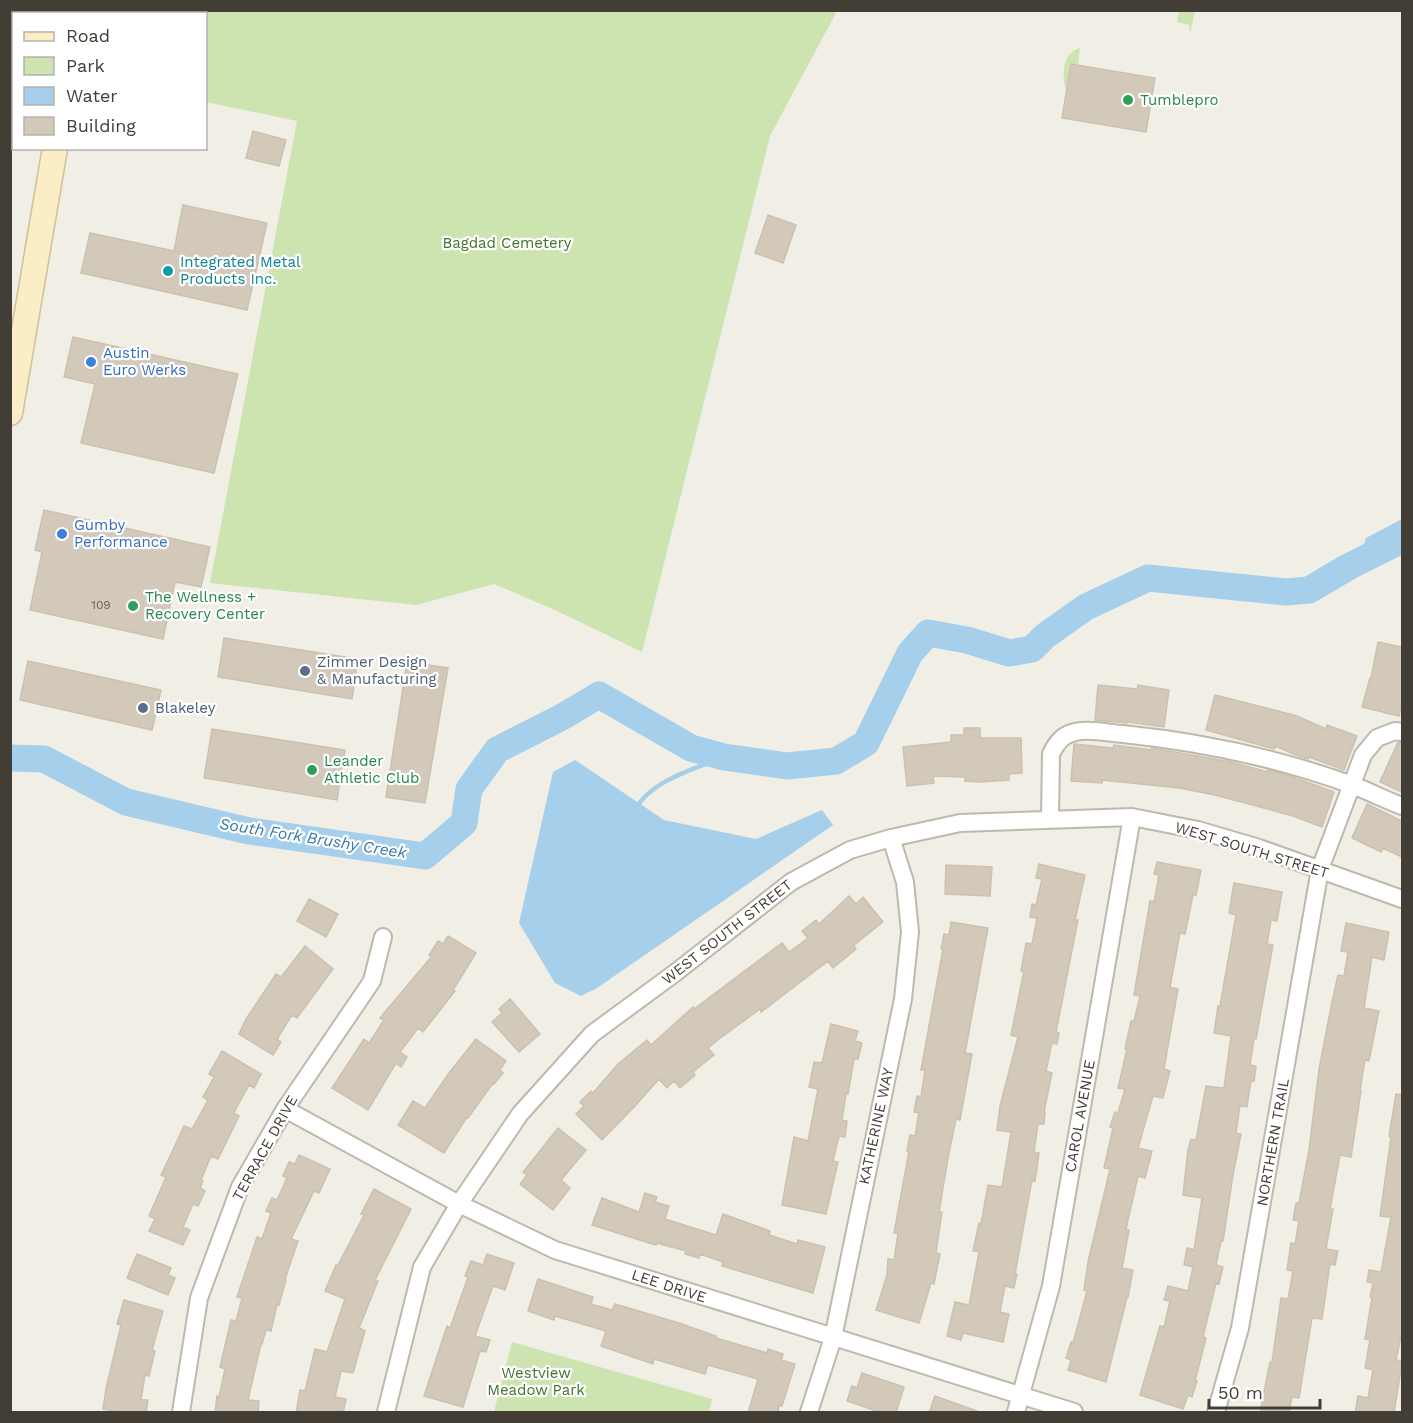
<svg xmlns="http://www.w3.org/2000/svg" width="1413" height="1423" font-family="'Work Sans',sans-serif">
<rect width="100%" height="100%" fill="#f1eee5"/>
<path fill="#cde3b0" d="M 119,11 L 837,11 L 770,136 L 642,652 L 555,610 L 494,584 L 416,605 L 210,583 L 297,121 L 206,102 L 206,14 L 119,13 Z
M 1179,11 L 1195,11 L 1190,34 L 1189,25 L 1177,22 Z
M 1080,48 L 1078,65 L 1071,64 L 1067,87 L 1065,87 C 1062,73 1063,52 1080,48 Z
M 512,1342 L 712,1399 L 709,1412 L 494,1412 Z"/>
<path fill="#a5cfeb" d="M 1402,519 L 1402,549 L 1359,561 L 1366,538 Z
M 575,760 L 664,820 L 756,839 L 822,810 L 833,825 L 597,988 L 581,996 L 555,983 L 519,923 L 553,772 Z"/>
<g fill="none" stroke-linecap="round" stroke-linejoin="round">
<path stroke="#a5cfeb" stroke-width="4.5" d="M 636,809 C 650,781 696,768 724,757"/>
<path stroke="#a5cfeb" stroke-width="27" d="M 10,758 L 44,759 L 126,802 L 249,831 L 425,856 L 464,823 L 469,789 L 497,750 L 562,717 L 599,695 L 691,748 L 724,757 L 787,766 L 836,761 L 866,743 L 910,653 L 928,633 L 967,640 L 1009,653 L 1032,649 L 1045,636 L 1086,607 L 1148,578 L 1286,592 L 1309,590 L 1348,567 L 1402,540"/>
</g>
<path fill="#d2c9bb" stroke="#ccc1af" stroke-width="1.5" d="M 1071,64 L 1155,78 L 1146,132 L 1062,118 Z
M 253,131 L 286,140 L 279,166 L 246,158 Z
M 183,205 L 267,223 L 247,310 L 81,273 L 90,233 L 174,251 Z
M 768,215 L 796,225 L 783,263 L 755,253 Z
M 73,337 L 238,374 L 214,473 L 81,443 L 95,384 L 64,377 Z
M 44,510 L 210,547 L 201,587 L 175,582 L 163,639 L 30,610 L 42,552 L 35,550 Z
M 224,638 L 358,659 L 352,699 L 218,677 Z
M 1378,642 L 1402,647 L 1402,703 L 1399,716 L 1362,707 L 1370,678 L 1371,678 Z
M 28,661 L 161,690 L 152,730 L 20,700 Z
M 407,662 L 448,668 L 425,803 L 386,797 Z
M 1098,685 L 1137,689 L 1138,685 L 1169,690 L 1164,727 L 1127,722 L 1127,723 L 1095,720 Z
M 1215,695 L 1297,716 L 1326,729 L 1327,725 L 1357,736 L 1344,770 L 1309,757 L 1308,759 L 1301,757 L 1275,746 L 1274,749 L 1206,730 Z
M 964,728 L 980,728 L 980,738 L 1021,738 L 1022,773 L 1009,774 L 1009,780 L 980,782 L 965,781 L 965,777 L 933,776 L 934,783 L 907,786 L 903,747 L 951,742 L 951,735 L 964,735 Z
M 212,729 L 345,750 L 337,800 L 204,778 Z
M 1398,742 L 1402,742 L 1402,792 L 1380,782 Z
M 1074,744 L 1113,748 L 1114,745 L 1152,750 L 1152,748 L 1231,762 L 1268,772 L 1268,770 L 1293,777 L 1334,792 L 1322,827 L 1293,816 L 1215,795 L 1179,788 L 1102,780 L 1102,783 L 1071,781 Z
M 1367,804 L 1402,821 L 1402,857 L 1383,848 L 1381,852 L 1352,838 Z
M 1157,862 L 1201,870 L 1196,895 L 1193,895 L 1185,934 L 1180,933 L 1170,987 L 1178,989 L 1164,1069 L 1170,1071 L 1163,1098 L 1153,1096 L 1138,1148 L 1152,1151 L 1145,1178 L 1138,1176 L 1126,1229 L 1129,1230 L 1122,1268 L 1133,1270 L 1128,1297 L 1127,1297 L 1106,1382 L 1068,1370 L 1071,1360 L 1066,1358 L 1071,1342 L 1073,1343 L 1087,1291 L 1084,1290 L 1088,1262 L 1110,1169 L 1104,1168 L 1113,1128 L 1110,1127 L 1115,1112 L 1118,1113 L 1125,1089 L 1118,1088 L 1127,1049 L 1125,1049 L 1131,1021 L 1134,1021 L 1140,996 L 1134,995 L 1150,901 L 1154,902 L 1159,875 L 1154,874 Z
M 1039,864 L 1085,875 L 1075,920 L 1078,920 L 1056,1032 L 1059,1033 L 1057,1044 L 1052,1043 L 1046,1071 L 1052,1073 L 1044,1112 L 1045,1112 L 1044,1124 L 1038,1124 L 1034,1152 L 1039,1153 L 1035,1181 L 1032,1180 L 1015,1274 L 1017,1274 L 1014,1288 L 1005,1286 L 1000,1312 L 1009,1314 L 1003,1342 L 963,1333 L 961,1340 L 947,1336 L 955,1302 L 969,1305 L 979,1252 L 973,1251 L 979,1223 L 981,1224 L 988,1185 L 1002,1187 L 1011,1132 L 997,1130 L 1000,1106 L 1018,1037 L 1011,1035 L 1024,971 L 1021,971 L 1026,943 L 1032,944 L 1037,918 L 1030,917 L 1032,904 L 1036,905 L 1042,879 L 1036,878 Z
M 946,865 L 992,867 L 990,896 L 945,894 Z
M 1234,883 L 1282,892 L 1277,921 L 1271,920 L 1267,944 L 1273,945 L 1256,1039 L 1254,1039 L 1250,1065 L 1256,1066 L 1254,1081 L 1251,1081 L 1247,1107 L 1240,1106 L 1236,1133 L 1241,1134 L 1233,1175 L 1223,1241 L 1221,1241 L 1216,1265 L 1223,1267 L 1219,1284 L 1216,1283 L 1203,1337 L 1206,1338 L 1195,1381 L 1197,1381 L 1192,1397 L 1188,1395 L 1183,1409 L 1140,1395 L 1160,1326 L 1164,1327 L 1170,1301 L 1164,1300 L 1168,1286 L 1188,1291 L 1193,1267 L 1184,1265 L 1187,1248 L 1194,1250 L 1202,1198 L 1183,1195 L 1188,1150 L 1191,1139 L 1196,1140 L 1206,1086 L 1224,1088 L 1231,1036 L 1214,1033 L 1218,1006 L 1220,1006 L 1236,915 L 1229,913 Z
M 849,896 L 856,904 L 863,897 L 883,922 L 854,945 L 856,949 L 833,968 L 828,961 L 761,1012 L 760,1009 L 719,1039 L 708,1048 L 714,1055 L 693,1072 L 695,1075 L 680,1088 L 674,1081 L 667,1088 L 659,1079 L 635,1106 L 602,1140 L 576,1114 L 584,1106 L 580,1102 L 591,1091 L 593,1093 L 618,1064 L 647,1040 L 651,1045 L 693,1007 L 694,1009 L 782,943 L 789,952 L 808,938 L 802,931 L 816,920 L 819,924 Z
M 309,899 L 338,914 L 326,937 L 297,921 Z
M 951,922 L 988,928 L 965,1053 L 972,1054 L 960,1120 L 956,1119 L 948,1158 L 939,1212 L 942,1212 L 936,1253 L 940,1254 L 934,1284 L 931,1283 L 919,1323 L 876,1310 L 887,1275 L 888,1259 L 894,1260 L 898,1233 L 894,1233 L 909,1151 L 907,1151 L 910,1135 L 915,1136 L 919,1113 L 914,1112 L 917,1096 L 921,1097 L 925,1070 L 921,1070 L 943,949 L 941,949 L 944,934 L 949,935 Z
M 1346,923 L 1389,932 L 1384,960 L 1372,957 L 1364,1008 L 1379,1011 L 1369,1061 L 1365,1060 L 1360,1090 L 1361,1091 L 1351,1157 L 1340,1155 L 1330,1209 L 1333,1209 L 1326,1249 L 1338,1251 L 1335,1265 L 1330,1264 L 1322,1319 L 1312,1318 L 1299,1398 L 1292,1397 L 1289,1413 L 1260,1413 L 1270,1362 L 1272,1362 L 1281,1298 L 1288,1299 L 1293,1271 L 1287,1270 L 1291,1243 L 1295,1244 L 1299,1221 L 1293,1220 L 1296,1203 L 1299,1203 L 1309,1150 L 1319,1069 L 1332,1002 L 1338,975 L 1344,976 L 1348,952 L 1341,951 Z
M 448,936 L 476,953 L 453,990 L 455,991 L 423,1032 L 418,1028 L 400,1052 L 407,1057 L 401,1067 L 396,1063 L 368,1110 L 332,1088 L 364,1039 L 369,1043 L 384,1020 L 380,1018 L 432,956 L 429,955 L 438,941 L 443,944 Z
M 305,946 L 333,969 L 297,1018 L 292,1015 L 277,1039 L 281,1042 L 273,1055 L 239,1034 L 246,1019 L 276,974 L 281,977 Z
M 510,999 L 540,1034 L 519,1052 L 492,1022 L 502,1013 L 499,1009 Z
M 831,1024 L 858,1031 L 855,1041 L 862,1043 L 858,1059 L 854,1059 L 848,1094 L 846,1094 L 842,1120 L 847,1121 L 845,1137 L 839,1136 L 833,1161 L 838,1162 L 826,1214 L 782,1205 L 794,1137 L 808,1141 L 818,1089 L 809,1087 L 814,1062 L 822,1063 Z
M 476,1039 L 506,1061 L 500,1070 L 503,1073 L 494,1084 L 493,1083 L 468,1118 L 467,1117 L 444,1153 L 398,1125 L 413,1101 L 425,1108 L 449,1073 Z
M 222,1051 L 261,1074 L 254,1088 L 249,1085 L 238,1105 L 234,1113 L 239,1116 L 218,1159 L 211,1156 L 201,1180 L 203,1181 L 200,1188 L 205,1191 L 198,1206 L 193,1204 L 183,1227 L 190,1230 L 183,1245 L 149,1231 L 155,1219 L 149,1216 L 166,1177 L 161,1175 L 178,1139 L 184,1126 L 192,1129 L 208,1100 L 203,1097 L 214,1077 L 209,1074 Z
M 1396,1094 L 1402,1095 L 1402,1332 L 1396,1360 L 1402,1361 L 1402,1363 L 1394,1413 L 1355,1413 L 1358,1396 L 1368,1398 L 1373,1370 L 1365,1368 L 1370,1340 L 1365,1339 L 1372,1298 L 1370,1297 L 1373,1283 L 1367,1282 L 1369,1270 L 1381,1272 L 1391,1217 L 1380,1216 L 1391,1137 L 1389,1136 Z
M 558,1128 L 586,1150 L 561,1180 L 570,1188 L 553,1210 L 520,1184 L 527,1175 L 523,1172 Z
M 299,1155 L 330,1169 L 319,1193 L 314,1191 L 291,1239 L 298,1241 L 285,1279 L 286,1280 L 279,1305 L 277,1304 L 271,1331 L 266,1330 L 262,1344 L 261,1344 L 248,1400 L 259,1401 L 258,1413 L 215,1413 L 217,1396 L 219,1397 L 225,1369 L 220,1367 L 231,1320 L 236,1321 L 242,1298 L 237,1297 L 257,1237 L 262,1239 L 271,1213 L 266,1211 L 272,1198 L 277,1200 L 287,1178 L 283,1176 L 289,1162 L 295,1164 Z
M 374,1189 L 411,1209 L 375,1280 L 378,1281 L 359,1328 L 365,1331 L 353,1373 L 341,1371 L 335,1397 L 346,1399 L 343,1413 L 296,1413 L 300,1390 L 305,1391 L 315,1349 L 327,1352 L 345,1299 L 325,1291 L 336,1265 L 338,1265 L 364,1215 L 361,1214 Z
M 645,1193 L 657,1197 L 655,1202 L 669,1206 L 665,1219 L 716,1235 L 723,1214 L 770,1231 L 769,1235 L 797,1244 L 798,1240 L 825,1247 L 813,1293 L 722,1266 L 723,1262 L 700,1254 L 699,1258 L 685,1254 L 686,1251 L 657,1243 L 656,1245 L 592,1225 L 602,1198 L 639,1212 Z
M 137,1254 L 171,1268 L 168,1275 L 175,1278 L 168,1295 L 127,1278 Z
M 487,1254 L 514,1263 L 505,1290 L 493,1286 L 475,1336 L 490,1340 L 486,1352 L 480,1351 L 463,1407 L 424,1396 L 447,1326 L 450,1328 L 468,1277 L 465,1276 L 471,1261 L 483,1265 Z
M 538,1279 L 593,1297 L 591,1304 L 612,1310 L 615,1304 L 679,1323 L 716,1336 L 716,1338 L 767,1353 L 768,1349 L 783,1354 L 781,1360 L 795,1364 L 782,1406 L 779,1405 L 778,1413 L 748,1413 L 758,1379 L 708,1365 L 705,1374 L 654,1359 L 653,1364 L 601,1346 L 606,1331 L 555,1316 L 554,1320 L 528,1311 Z
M 124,1300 L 163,1311 L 152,1350 L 155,1351 L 149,1376 L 145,1375 L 141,1400 L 148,1400 L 146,1413 L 122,1413 L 103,1409 L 106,1389 L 121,1325 L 117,1324 Z
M 862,1373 L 904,1387 L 896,1413 L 882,1413 L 847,1401 L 852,1386 L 857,1388 Z
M 935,1396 L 977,1411 L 977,1413 L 929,1413 Z"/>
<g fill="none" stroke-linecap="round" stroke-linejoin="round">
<defs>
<path id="street" d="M 1050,819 L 1051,754 C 1054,748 1058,740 1065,736 C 1081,726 1106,733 1123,734 C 1201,742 1278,758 1352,785 C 1369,791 1385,800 1402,806
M 285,1109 L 459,1204 L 555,1250 L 1074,1412
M 181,1412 L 199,1298 L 240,1187 L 285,1109 L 372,981 L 383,937
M 386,1412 L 422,1267 L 459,1204 L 520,1114 L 592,1034 L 675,973 L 791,882 L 850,850 L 891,838 L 960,823 L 1132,817 L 1198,830 L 1259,848 L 1402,899
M 809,1412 L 833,1338 L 903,999 L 910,932 L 905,882 L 891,838
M 1016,1412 L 1051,1286 L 1132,817
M 1216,1412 L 1240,1328 L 1320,869 L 1363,755 L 1377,738 L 1395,731 L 1402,732"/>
<path id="secondary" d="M 76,14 L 77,10
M 10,413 L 55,148"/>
</defs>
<use href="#street" stroke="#bfb8ac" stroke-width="20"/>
<use href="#secondary" stroke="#cec097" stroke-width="27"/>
<use href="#street" stroke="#fff" stroke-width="16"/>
<use href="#secondary" stroke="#fbedc6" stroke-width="24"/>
</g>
<g fill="#2e9e5b" stroke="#fff" stroke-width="2">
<circle cx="1128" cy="100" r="6"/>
<circle cx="133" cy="606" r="6"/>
<circle cx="312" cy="770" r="6"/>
</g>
<circle fill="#0f9aa8" stroke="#fff" stroke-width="2" cx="168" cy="271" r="6"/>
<g fill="#3f7fe0" stroke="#fff" stroke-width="2">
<circle cx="91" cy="362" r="6"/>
<circle cx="62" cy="534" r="6"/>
</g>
<g fill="#5c6f8a" stroke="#fff" stroke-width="2">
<circle cx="305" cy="671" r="6"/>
<circle cx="143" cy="708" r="6"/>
</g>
<g text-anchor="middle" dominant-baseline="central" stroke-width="4.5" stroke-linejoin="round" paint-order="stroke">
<g font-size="12" fill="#676156">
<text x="101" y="605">109</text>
</g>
<g font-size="15" fill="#27864d" stroke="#fff" text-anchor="start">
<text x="1140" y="100">Tumblepro</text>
<text x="145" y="597">The Wellness +<tspan x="145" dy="17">Recovery Center</tspan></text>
<text x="324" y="761">Leander<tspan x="324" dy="17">Athletic Club</tspan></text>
</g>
<g font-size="15" fill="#47712d" stroke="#fff">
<text x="507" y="243">Bagdad Cemetery</text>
<text x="536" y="1373">Westview<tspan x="536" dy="17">Meadow Park</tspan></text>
</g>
<g font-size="15" fill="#0d838f" stroke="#fff" text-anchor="start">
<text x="180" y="262">Integrated Metal<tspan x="180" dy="17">Products Inc.</tspan></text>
</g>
<g font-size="15" fill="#366cbe" stroke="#fff" text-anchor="start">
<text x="103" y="353">Austin<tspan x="103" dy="17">Euro Werks</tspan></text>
<text x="74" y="525">Gumby<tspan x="74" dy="17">Performance</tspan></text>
</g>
<g font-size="15" fill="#4e5e75" stroke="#fff" text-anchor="start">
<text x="317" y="662">Zimmer Design<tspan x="317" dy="17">&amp; Manufacturing</tspan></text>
<text x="155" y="708">Blakeley</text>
</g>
<g font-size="15" fill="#433e35" stroke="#fff">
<text transform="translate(1252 850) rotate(17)">WEST SOUTH STREET</text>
<text transform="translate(727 932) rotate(-38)">WEST SOUTH STREET</text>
<text transform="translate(1080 1116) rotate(-80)">CAROL AVENUE</text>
<text transform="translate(876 1126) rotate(-78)">KATHERINE WAY</text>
<text transform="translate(1273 1142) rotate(-80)">NORTHERN TRAIL</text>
<text transform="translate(265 1148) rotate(-61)">TERRACE DRIVE</text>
<text transform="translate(669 1286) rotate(18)">LEE DRIVE</text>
</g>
<g font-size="16" font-style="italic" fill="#3679a7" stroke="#fff">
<text transform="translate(313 838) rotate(9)">South Fork Brushy Creek</text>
</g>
</g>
<rect width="1413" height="1423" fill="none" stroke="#433e35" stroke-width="24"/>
<rect x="12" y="12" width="195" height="138" fill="#ffffff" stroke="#b4b2ae" stroke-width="1.5"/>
<rect x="24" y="32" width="30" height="9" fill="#fbedc6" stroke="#b4b2ae" stroke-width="1.5"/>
<text x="66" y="42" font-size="18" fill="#433e35">Road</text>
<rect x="24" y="57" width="30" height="18" fill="#cde3b0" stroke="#b4b2ae" stroke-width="1.5"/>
<text x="66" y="72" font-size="18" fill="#433e35">Park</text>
<rect x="24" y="87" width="30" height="18" fill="#a5cfeb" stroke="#b4b2ae" stroke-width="1.5"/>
<text x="66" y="102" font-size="18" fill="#433e35">Water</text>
<rect x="24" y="117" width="30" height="18" fill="#d2c9bb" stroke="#b4b2ae" stroke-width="1.5"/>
<text x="66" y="132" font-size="18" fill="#433e35">Building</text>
<path d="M1209 1399v9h111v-9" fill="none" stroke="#433e35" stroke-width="3"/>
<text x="1218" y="1399" font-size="18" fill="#433e35" stroke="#ffffff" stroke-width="4.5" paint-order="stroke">50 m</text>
</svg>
